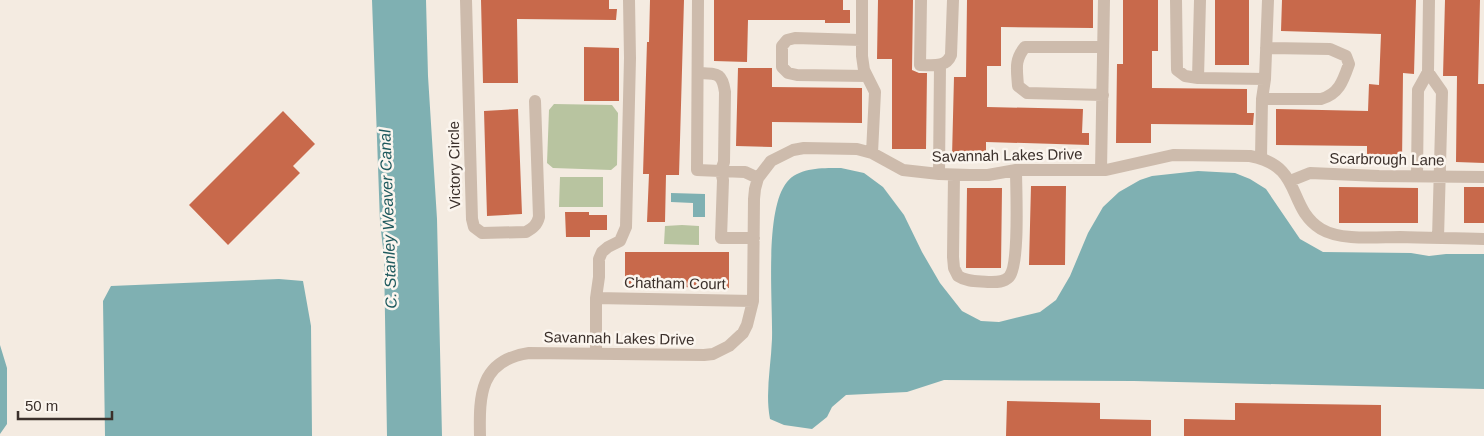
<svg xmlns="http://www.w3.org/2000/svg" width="1484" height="436" font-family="Helvetica,sans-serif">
<rect width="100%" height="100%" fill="#f4ebe1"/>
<path fill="#b8c4a0" d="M 554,104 L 612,105 L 618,113 L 617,165 L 611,170 L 553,168 L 547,163 L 549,110 Z
M 560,177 L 603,177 L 603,207 L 559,207 Z
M 682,225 L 699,226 L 699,245 L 664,244 L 665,226 Z"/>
<path fill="#7fb0b2" d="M 372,0 L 426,0 L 428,76 L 437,219 L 442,436 L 387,436 L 384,257 L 380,222 Z
M 841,168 L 864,173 L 883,187 L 904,215 L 922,252 L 940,283 L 962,311 L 981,321 L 999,322 L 1040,312 L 1056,300 L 1070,276 L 1088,233 L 1103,207 L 1119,192 L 1140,180 L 1152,176 L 1198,171 L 1235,173 L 1250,179 L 1266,189 L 1300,239 L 1323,252 L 1411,253 L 1429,256 L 1446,254 L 1484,254 L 1484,389 L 1134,381 L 944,380 L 907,392 L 846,395 L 832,407 L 827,417 L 812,429 L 784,425 L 770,419 C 765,393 771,366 772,339 C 773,302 764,210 787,182 C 799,167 824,168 841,168 Z
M 671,193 L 705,194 L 705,217 L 693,217 L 693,203 L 671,202 Z
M 279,279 L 303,281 L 311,326 L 312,436 L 105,436 L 103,301 L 111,286 Z
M 0,345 L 7,368 L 7,424 L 0,434 Z"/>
<path fill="#c8694b" d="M 481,0 L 609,0 L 609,9 L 617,9 L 616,20 L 517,19 L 518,83 L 483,83 Z
M 650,0 L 684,0 L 679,175 L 666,175 L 665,222 L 647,222 L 649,174 L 643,174 L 647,42 L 649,42 Z
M 714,0 L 843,0 L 843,10 L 850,10 L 850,23 L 825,23 L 825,20 L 748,20 L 747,62 L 714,61 Z
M 878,0 L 913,0 L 912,70 L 919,73 L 927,73 L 926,149 L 892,149 L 892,59 L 877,59 Z
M 967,0 L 1093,0 L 1093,28 L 1001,27 L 1001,66 L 987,66 L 987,107 L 1083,109 L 1082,133 L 1089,133 L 1089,145 L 986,142 L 986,157 L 952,157 L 954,77 L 966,77 Z
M 1123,0 L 1158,0 L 1158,51 L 1152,51 L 1152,88 L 1247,89 L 1247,113 L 1254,113 L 1253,125 L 1151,124 L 1151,143 L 1116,143 L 1117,64 L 1123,64 Z
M 1215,0 L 1249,0 L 1249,65 L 1215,65 Z
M 1282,0 L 1416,0 L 1414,74 L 1403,73 L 1402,164 L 1367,163 L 1367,146 L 1276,145 L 1276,109 L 1368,111 L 1369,84 L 1379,85 L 1381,34 L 1281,31 Z
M 1445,0 L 1480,0 L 1478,84 L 1484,84 L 1484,163 L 1456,162 L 1457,76 L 1443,76 Z
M 584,47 L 619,48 L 619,101 L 584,101 Z
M 738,68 L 772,68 L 772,87 L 862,88 L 862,123 L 772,122 L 772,147 L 736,146 Z
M 518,109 L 522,214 L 487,216 L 484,111 Z
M 283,111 L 315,144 L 293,166 L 300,173 L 228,245 L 189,205 Z
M 1031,186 L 1066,186 L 1065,265 L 1029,265 Z
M 1339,187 L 1418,188 L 1418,223 L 1339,223 Z
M 1464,187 L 1484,187 L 1484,223 L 1464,223 Z
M 967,188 L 1002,188 L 1001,268 L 966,268 Z
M 565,212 L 589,212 L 589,215 L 607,215 L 607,230 L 590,230 L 590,237 L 566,237 Z
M 625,252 L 729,252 L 729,288 L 625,286 Z
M 1007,401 L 1100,403 L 1100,419 L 1151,420 L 1151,436 L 1006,436 Z
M 1235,403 L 1381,405 L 1381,436 L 1184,436 L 1184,419 L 1235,420 Z"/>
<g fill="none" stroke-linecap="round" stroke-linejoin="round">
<path stroke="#cdbbac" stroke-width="12" d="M 466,0 L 472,219 L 474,227 L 482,233 L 526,232 C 533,228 537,225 539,217 L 535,101
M 698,0 L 697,170 L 745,172 L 758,178
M 862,0 L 862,56 L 864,70 L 875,92 L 872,153
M 921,0 L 920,65 C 932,65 946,68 951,55 L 953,0
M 1176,0 L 1177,70 L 1185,76 L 1198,78 L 1265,79
M 861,40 L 795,38 L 787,40 L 782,46 L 782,67 L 788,73 L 797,75 L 867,76
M 1428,72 L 1442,92 L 1438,238
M 699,73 C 717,74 722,72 725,92 L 724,162 L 721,171 L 723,180 L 721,238 L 754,238
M 1198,78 L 1200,0
M 1103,95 L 1027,93 L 1018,86 C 1017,70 1014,60 1025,47 L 1103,47
M 1262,99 L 1321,99 C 1339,94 1343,81 1349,64 L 1346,56 L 1330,49 L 1266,48
M 1261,158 L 1262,99 L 1265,79 L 1268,0
M 1101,170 L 1104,0
M 939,174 L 940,65
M 954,175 L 953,257 L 954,268 L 958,276 C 967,282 977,281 988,282 C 995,282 1003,283 1009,277 C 1020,265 1016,189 1016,170
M 1417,176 L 1418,90 L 1428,72 L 1429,0
M 1290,181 L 1310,173 L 1379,176 L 1484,177
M 596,298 L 753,301
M 596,354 L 596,298 L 599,277 L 599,259 L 602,252 L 608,247 L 620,241 L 626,227 L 630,58 L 629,0
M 480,436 C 479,395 480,360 529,353 L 704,355 L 713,354 L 729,346 L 743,333 L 747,325 L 753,301 L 754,199 L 755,189 L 758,178 L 771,161 L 793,150 L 804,148 L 857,149 L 872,153 L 903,170 L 939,174 L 970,175 L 988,175 L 1016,170 L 1106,170 L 1173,155 L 1250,156 C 1304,166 1286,207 1321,229 C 1341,241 1377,237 1400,237 C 1428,238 1456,238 1484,239"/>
</g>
<g text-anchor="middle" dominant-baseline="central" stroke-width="5" stroke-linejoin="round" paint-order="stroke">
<g font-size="15" fill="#3b302b" stroke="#fbf5ee">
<text transform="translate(1007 155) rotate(-1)">Savannah Lakes Drive</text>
<text transform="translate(1387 159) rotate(1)">Scarbrough Lane</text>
<text transform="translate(454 165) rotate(-91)">Victory Circle</text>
<text transform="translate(675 283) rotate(1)">Chatham Court</text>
<text transform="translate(619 338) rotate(1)">Savannah Lakes Drive</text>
</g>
<g font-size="16" font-style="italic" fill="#1f5a5e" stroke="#fbf5ee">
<text transform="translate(388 219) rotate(-92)">C. Stanley Weaver Canal</text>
</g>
</g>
<path d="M18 411v8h94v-8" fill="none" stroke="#3b302b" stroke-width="2.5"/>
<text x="25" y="411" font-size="15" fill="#3b302b" stroke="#fbf5ee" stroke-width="4" paint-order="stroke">50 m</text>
</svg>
